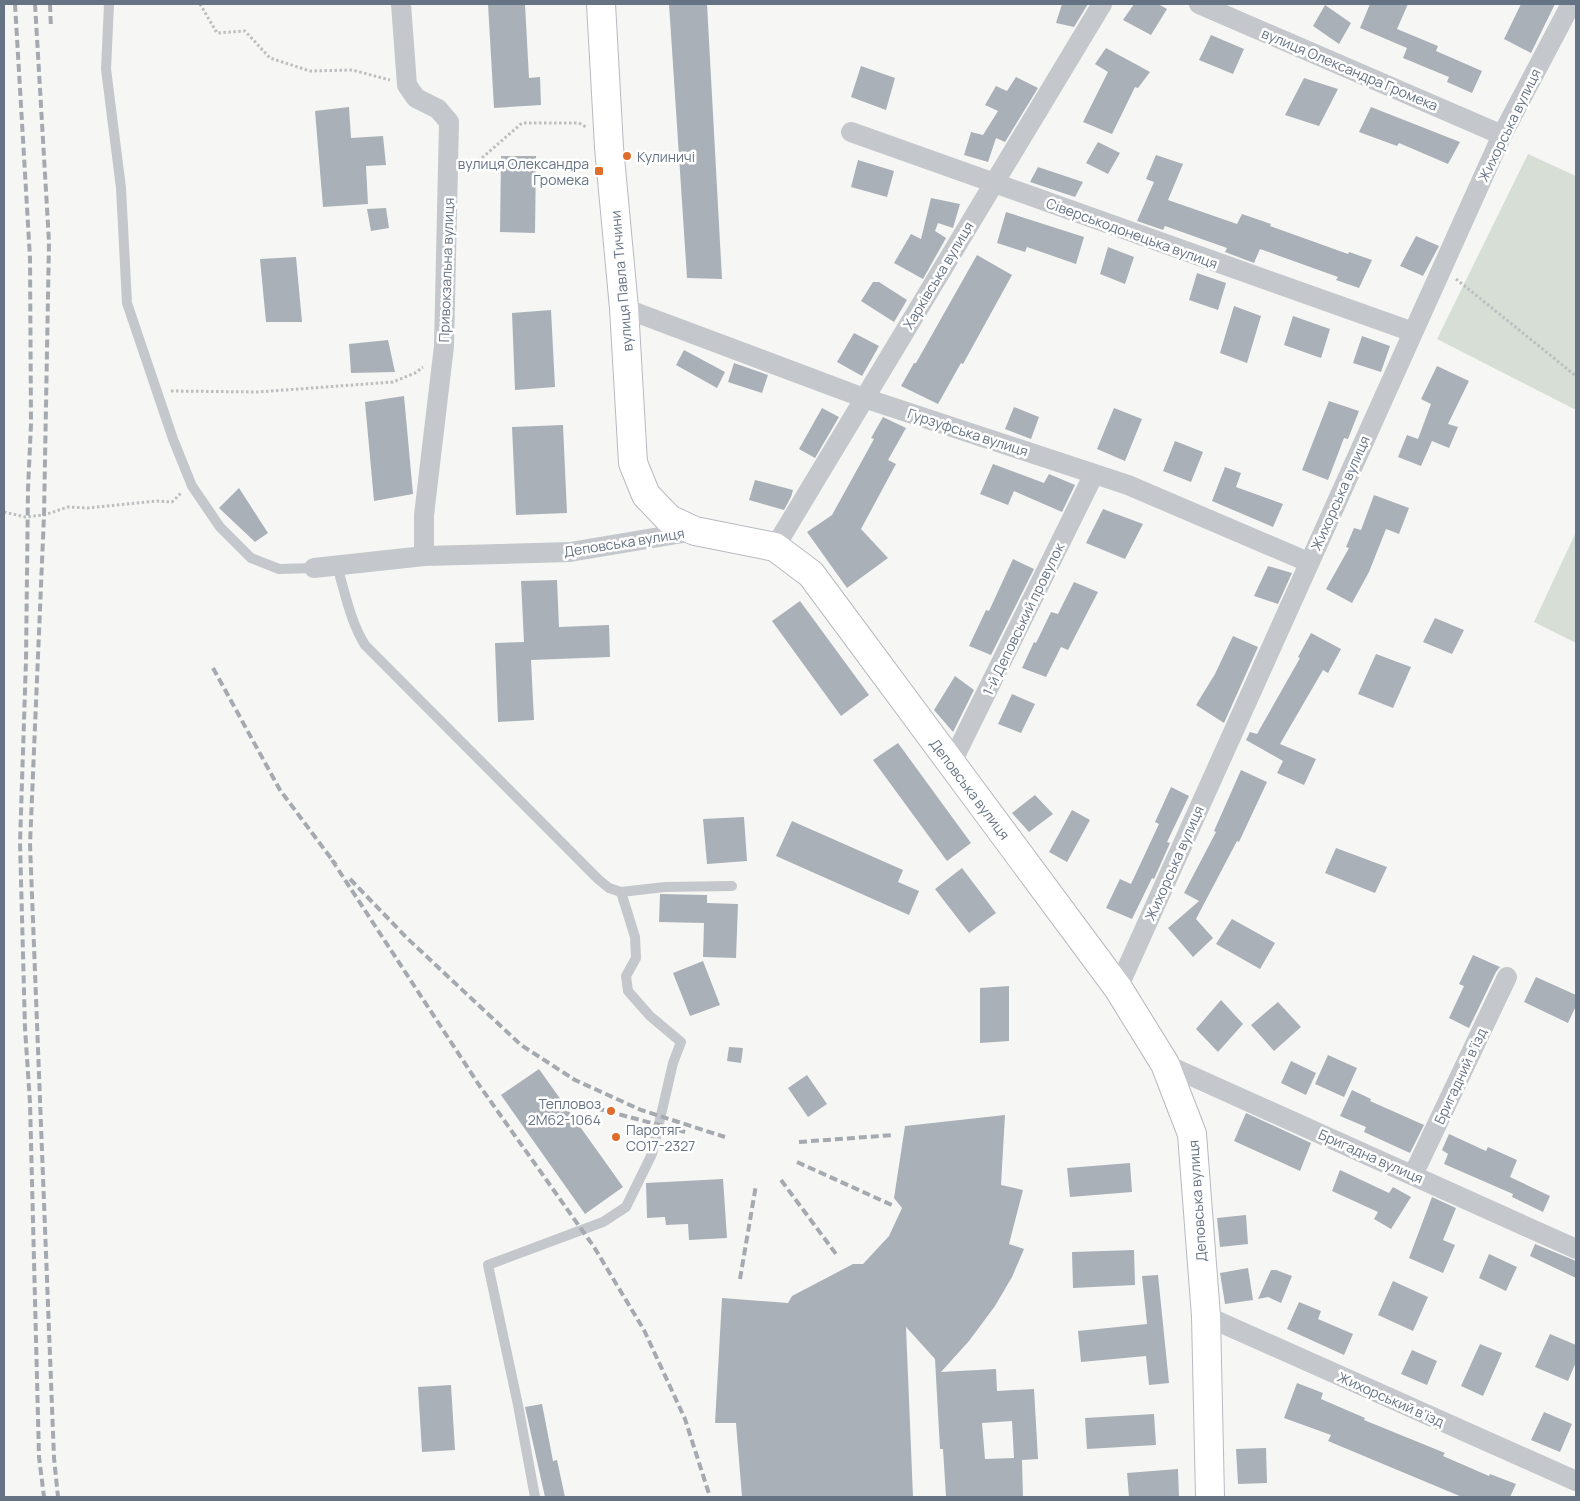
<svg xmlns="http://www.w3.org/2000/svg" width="1580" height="1501" font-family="Manrope,sans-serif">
<rect width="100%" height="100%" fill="#f6f7f4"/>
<path fill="#d7ded5" d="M 1528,154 L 1576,176 L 1576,410 L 1437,339 Z
M 1576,532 L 1576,643 L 1534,622 Z"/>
<path fill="#aab0b8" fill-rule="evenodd" d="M 488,4 L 525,4 L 529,78 L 540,77 L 541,105 L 494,108 Z
M 669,4 L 707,4 L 722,279 L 687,278 Z
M 1062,4 L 1088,4 L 1074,27 L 1056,23 Z
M 1134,4 L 1158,4 L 1167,9 L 1151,35 L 1123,20 Z
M 1370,4 L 1408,4 L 1397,29 L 1438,46 L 1436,51 L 1482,71 L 1472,93 L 1447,82 L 1449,77 L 1403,58 L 1407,48 L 1360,28 Z
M 1521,4 L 1555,4 L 1531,53 L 1504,39 Z
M 1325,5 L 1351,23 L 1339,44 L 1313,26 Z
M 1211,35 L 1244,49 L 1233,74 L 1199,60 Z
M 1106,48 L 1150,72 L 1138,88 L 1135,87 L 1112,134 L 1083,122 L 1108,72 L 1095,64 Z
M 861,66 L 895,78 L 886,110 L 851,97 Z
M 1016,77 L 1038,88 L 1005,142 L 996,138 L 988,162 L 964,155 L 971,132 L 983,135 L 998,111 L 985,105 L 996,86 L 1007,91 Z
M 1304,78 L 1338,89 L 1319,126 L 1285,115 Z
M 349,107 L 351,138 L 383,136 L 386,165 L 366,166 L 368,204 L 323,207 L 315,111 Z
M 1371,107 L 1460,142 L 1448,164 L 1399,143 L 1397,146 L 1359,132 Z
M 1098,142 L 1120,153 L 1108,174 L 1086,163 Z
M 1156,155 L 1183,164 L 1168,200 L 1237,224 L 1242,214 L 1271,224 L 1270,226 L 1348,254 L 1349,252 L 1372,260 L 1359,288 L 1336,280 L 1338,277 L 1260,249 L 1254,263 L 1225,252 L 1227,248 L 1165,226 L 1163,230 L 1137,221 L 1154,182 L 1146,179 Z
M 501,156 L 536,156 L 535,233 L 500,232 Z
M 858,160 L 894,171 L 887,197 L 851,187 Z
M 1038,167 L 1083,182 L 1075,197 L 1030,182 Z
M 931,198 L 960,204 L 953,228 L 938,223 L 935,231 L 946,238 L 923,279 L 894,263 L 911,234 L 921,239 Z
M 386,208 L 389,228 L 371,231 L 367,209 Z
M 1006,212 L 1084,237 L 1076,264 L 1027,247 L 1025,252 L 997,243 Z
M 1416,236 L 1439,246 L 1423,276 L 1400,266 Z
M 1108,247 L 1134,257 L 1125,284 L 1100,274 Z
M 977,255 L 1012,275 L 963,364 L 961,363 L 938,404 L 901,386 L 914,363 L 916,363 Z
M 296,257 L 302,322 L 266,322 L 260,259 Z
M 1197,273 L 1226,283 L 1218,310 L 1189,300 Z
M 873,282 L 879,282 L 907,300 L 894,322 L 861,301 Z
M 1234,306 L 1261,316 L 1247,363 L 1220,353 Z
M 551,310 L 555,387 L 515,390 L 512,313 Z
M 1293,316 L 1330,329 L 1321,358 L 1284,345 Z
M 854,333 L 879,346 L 862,376 L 837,362 Z
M 1362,336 L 1390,346 L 1381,372 L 1353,363 Z
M 388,340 L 395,372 L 351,373 L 349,344 Z
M 684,350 L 725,372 L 717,388 L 676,365 Z
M 734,363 L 768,375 L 762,393 L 728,382 Z
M 1437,366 L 1469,381 L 1448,424 L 1458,427 L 1449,448 L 1432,441 L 1421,466 L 1398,457 L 1407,435 L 1418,439 L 1431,404 L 1421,399 Z
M 404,396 L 413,494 L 374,501 L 365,402 Z
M 1329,401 L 1359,411 L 1348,439 L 1344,438 L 1328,480 L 1302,470 Z
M 1014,407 L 1039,417 L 1031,439 L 1005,429 Z
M 822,408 L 839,417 L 815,458 L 799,449 Z
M 1114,408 L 1142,419 L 1125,461 L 1097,449 Z
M 883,417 L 906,428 L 888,460 L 896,464 L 861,529 L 888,558 L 847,588 L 807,532 L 832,515 L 874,439 L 871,438 Z
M 563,425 L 567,513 L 516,515 L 512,427 Z
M 1175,441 L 1203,452 L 1191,482 L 1163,471 Z
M 993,464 L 1044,483 L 1049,474 L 1075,485 L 1062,512 L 1014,491 L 1008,505 L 980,494 Z
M 1225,467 L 1241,473 L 1236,487 L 1283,504 L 1273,527 L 1212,501 Z
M 755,480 L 793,490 L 791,497 L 784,510 L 749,500 Z
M 239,488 L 268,533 L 255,542 L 219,508 Z
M 1374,495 L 1409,508 L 1399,534 L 1386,529 L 1369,572 L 1352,603 L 1326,589 L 1349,548 L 1346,547 L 1354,528 L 1361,530 Z
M 1103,509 L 1143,524 L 1125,559 L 1086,543 Z
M 1013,559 L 1034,569 L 991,655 L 969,646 L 986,610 L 989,611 Z
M 1268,566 L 1292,573 L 1278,604 L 1254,596 Z
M 557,580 L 559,627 L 609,625 L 610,657 L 531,660 L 534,720 L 498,722 L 495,643 L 524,642 L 521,581 Z
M 1074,582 L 1098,592 L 1068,650 L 1061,647 L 1046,677 L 1022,668 L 1034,642 L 1036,643 L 1051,612 L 1058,614 Z
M 800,601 L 869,695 L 841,716 L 772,621 Z
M 1435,618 L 1464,630 L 1452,654 L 1423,642 Z
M 1311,633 L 1341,649 L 1328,673 L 1323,670 L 1280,744 L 1316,759 L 1304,785 L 1277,773 L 1283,761 L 1246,740 L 1250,732 L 1257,734 L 1300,658 L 1298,657 Z
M 1233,636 L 1258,647 L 1224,723 L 1196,705 L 1215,674 Z
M 1376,654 L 1411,667 L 1393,708 L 1358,694 Z
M 955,676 L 974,690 L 953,732 L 934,710 Z
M 1012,694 L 1035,704 L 1021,733 L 998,724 Z
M 898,743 L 971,843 L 947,861 L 873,760 Z
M 1241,770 L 1267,782 L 1239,842 L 1237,841 L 1196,919 L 1213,938 L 1193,957 L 1168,928 L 1199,901 L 1184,893 L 1216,832 L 1214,831 Z
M 1171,787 L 1189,796 L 1167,842 L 1170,843 L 1154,879 L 1152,878 L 1132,919 L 1106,908 L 1120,879 L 1131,884 L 1159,824 L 1155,822 Z
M 1035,795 L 1053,814 L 1029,832 L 1012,813 Z
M 1072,810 L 1090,820 L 1067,862 L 1049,852 Z
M 744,817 L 747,861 L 707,864 L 703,819 Z
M 792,821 L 903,870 L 898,882 L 919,891 L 909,915 L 776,856 Z
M 1336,848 L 1387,867 L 1375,893 L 1325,873 Z
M 962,868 L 996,913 L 969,933 L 935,889 Z
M 660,894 L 707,895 L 707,903 L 738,904 L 736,958 L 703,957 L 704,923 L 659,922 Z
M 1232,919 L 1275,943 L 1260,969 L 1216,944 Z
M 1473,955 L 1500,967 L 1496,972 L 1469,1028 L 1449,1018 L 1464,986 L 1459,984 Z
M 703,961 L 720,1005 L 690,1016 L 673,973 Z
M 1536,977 L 1576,995 L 1576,1006 L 1568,1023 L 1524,1002 Z
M 1009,986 L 1009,1041 L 980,1043 L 980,988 Z
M 1221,1000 L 1243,1024 L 1218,1052 L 1196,1029 Z
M 1278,1002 L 1301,1027 L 1274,1051 L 1251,1025 Z
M 729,1047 L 743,1048 L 741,1063 L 727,1061 Z
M 1328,1055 L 1357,1068 L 1344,1097 L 1315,1084 Z
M 1291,1061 L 1316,1073 L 1306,1095 L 1281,1083 Z
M 539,1069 L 623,1187 L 585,1214 L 501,1095 Z
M 807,1075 L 827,1104 L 808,1117 L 788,1088 Z
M 1352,1090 L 1371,1099 L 1370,1101 L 1424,1125 L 1410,1153 L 1364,1132 L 1366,1127 L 1340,1116 Z
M 1246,1113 L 1311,1143 L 1300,1171 L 1234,1141 Z
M 1005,1115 L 1001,1185 L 1023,1190 L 1009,1244 L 1024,1249 L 1012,1277 L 995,1306 L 969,1341 L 941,1372 L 996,1369 L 997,1391 L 1034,1389 L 1038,1459 L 1022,1460 L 1023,1497 L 946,1497 L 943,1449 L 940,1449 L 935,1359 L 906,1327 L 913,1497 L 742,1497 L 736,1423 L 715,1423 L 722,1298 L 788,1303 L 792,1296 L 853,1264 L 863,1264 L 889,1236 L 902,1208 L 894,1198 L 905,1126 ZM 1012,1421 L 1014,1458 L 985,1459 L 982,1423 Z
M 1449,1134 L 1486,1151 L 1488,1147 L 1517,1160 L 1510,1177 L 1550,1196 L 1543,1212 L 1512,1197 L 1513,1194 L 1444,1164 L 1448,1154 L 1442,1150 Z
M 1130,1163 L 1132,1192 L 1070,1197 L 1067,1168 Z
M 1340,1170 L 1389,1193 L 1393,1187 L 1411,1197 L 1391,1229 L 1374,1219 L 1378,1212 L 1332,1191 Z
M 723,1179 L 727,1238 L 689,1240 L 688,1224 L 666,1225 L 665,1217 L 647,1218 L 646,1183 Z
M 1432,1197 L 1456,1208 L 1443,1240 L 1455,1245 L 1443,1273 L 1409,1258 Z
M 1246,1215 L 1248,1244 L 1220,1247 L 1217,1218 Z
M 1535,1244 L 1576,1261 L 1576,1278 L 1530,1256 Z
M 1134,1250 L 1135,1285 L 1073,1288 L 1072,1252 Z
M 1489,1254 L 1517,1267 L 1506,1291 L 1479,1278 Z
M 1248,1268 L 1253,1300 L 1225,1304 L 1220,1273 Z
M 1271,1270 L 1276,1270 L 1292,1276 L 1281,1303 L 1268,1297 L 1258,1299 Z
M 1158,1275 L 1169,1383 L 1149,1385 L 1146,1356 L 1081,1362 L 1078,1331 L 1147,1324 L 1142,1276 Z
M 1393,1281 L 1428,1297 L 1413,1331 L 1378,1315 Z
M 1299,1302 L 1321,1311 L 1318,1319 L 1353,1334 L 1344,1355 L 1287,1329 Z
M 1550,1334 L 1576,1345 L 1576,1362 L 1568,1381 L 1535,1367 Z
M 1480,1344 L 1502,1353 L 1483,1396 L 1461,1386 Z
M 1412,1350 L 1437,1361 L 1427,1385 L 1401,1374 Z
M 1297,1383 L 1323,1393 L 1321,1399 L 1365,1418 L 1364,1420 L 1445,1453 L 1443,1456 L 1489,1476 L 1490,1474 L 1516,1484 L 1510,1497 L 1462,1497 L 1328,1441 L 1331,1435 L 1284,1418 Z
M 451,1385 L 455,1450 L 422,1452 L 418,1387 Z
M 542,1404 L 553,1461 L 557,1460 L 565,1497 L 545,1497 L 525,1407 Z
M 1544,1412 L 1572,1424 L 1560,1452 L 1531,1440 Z
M 1154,1414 L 1156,1445 L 1087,1449 L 1085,1418 Z
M 1266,1448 L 1267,1483 L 1238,1484 L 1236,1449 Z
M 1178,1469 L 1179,1497 L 1129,1497 L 1127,1473 Z"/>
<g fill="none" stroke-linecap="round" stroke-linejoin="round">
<defs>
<path id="secondary" d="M 601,4 L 609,147 L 624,308 L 633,463 L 646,495 L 669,519 L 695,531 L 775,547 L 811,574 L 1118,988 L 1165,1064 L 1192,1134 L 1206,1316 L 1210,1497"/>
</defs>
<use href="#secondary" stroke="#b6bac0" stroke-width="30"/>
<path stroke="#bcbec0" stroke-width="3" stroke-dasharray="2.5 2.5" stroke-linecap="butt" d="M 200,4 L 217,33 L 245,31 L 270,58 L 310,71 L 352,70 L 390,80
M 467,171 L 522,123 L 579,123 L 586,127
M 1456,279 L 1576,376
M 171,391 L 258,392 L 393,382 L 415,373 L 423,367
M 4,512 L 25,517 L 44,515 L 68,507 L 88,508 L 157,501 L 172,502 L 182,492"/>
<path stroke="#c4c7cb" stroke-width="10" d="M 109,4 L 106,69 L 121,188 L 127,303 L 173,439 L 192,486 L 220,527 L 251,558 L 279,569 L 314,568
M 337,566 C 345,592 350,621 365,645 L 598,879 L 609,888 L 621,892 L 665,887 L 732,886
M 535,1497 L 518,1405 L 488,1265 L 603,1222 L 626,1207 L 652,1154 L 673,1063 L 681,1042 L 650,1016 L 628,991 L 626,976 L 636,958 L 635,937 L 621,892"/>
<path stroke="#c4c7cb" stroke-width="20" d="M 401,4 L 407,85 L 416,98 L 438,109 L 449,122 L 444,346 L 424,515 L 424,556
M 1199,4 L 1502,135
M 851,132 L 1413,332
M 624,308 L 864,398 L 1128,485 L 1308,562
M 775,547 L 1102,4
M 314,568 L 424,556 L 570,552 L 695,531
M 951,764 L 1094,474
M 1118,988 L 1502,135 L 1571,4
M 1165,1064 L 1576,1249
M 1413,1175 L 1507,977
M 1206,1316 L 1576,1481"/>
<use href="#secondary" stroke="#fff" stroke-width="28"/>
<path stroke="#a5a9b0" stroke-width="4" stroke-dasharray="8 4" stroke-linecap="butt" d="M 15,4 L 30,258 L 31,424 L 28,489 L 26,660 L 20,843 L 25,1028 L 30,1103 L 39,1457 L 44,1497
M 35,4 L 49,242 L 44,515 L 30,844 L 54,1458 L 58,1497
M 50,4 L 51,28
M 213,668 L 280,790 L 336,865
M 332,860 L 479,1085 L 594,1247 L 644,1330 L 685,1419 L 710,1497
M 350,879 L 408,939 L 521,1045 L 575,1080 L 641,1110 L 725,1137
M 573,1102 L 689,1133
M 799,1142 L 894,1135
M 797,1162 L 894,1206
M 781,1180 L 836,1254
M 740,1279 L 756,1185"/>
</g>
<g fill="#df6e2c" stroke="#fff" stroke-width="2">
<circle cx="627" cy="156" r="5"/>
<rect x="594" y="166" width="10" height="10" rx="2.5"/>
<circle cx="611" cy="1111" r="5"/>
<circle cx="616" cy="1137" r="5"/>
</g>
<g text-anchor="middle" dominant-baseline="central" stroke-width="5" stroke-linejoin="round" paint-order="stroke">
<g font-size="14" fill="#667384" stroke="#fff">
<text transform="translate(1350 69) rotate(23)">вулиця Олександра Громека</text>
<text transform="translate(1509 125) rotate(-64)">Жихорська вулиця</text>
<text transform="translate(1132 233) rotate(20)">Сіверськодонецька вулиця</text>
<text transform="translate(446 270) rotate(-88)">Привокзальна вулиця</text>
<text transform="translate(938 275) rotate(-59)">Харківська вулиця</text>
<text transform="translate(621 281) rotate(-95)">вулиця Павла Тичини</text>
<text transform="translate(968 432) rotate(18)">Гурзуфська вулиця</text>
<text transform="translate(1340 493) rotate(-66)">Жихорська вулиця</text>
<text transform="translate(624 542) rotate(-9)">Деповська вулиця</text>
<text transform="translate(1023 619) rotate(-64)">1-й Деповський провулок</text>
<text transform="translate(970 789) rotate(53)">Деповська вулиця</text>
<text transform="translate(1174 863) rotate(-66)">Жихорська вулиця</text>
<text transform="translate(1460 1076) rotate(-65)">Бригадний в’їзд</text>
<text transform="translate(1371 1156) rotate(24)">Бригадна вулиця</text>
<text transform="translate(1197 1201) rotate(-94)">Деповська вулиця</text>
<text transform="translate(1391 1399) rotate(24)">Жихорський в’їзд</text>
</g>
<g font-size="14" fill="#667384" stroke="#fff" text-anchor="start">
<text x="637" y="156">Кулиничі</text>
<text x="589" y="163" text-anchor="end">вулиця Олександра<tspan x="589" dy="16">Громека</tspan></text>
<text x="601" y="1103" text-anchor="end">Тепловоз<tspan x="601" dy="16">2М62-1064</tspan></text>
<text x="626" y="1129">Паротяг<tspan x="626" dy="16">СО17-2327</tspan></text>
</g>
</g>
<rect width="1580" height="1501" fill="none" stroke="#667384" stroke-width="10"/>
</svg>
